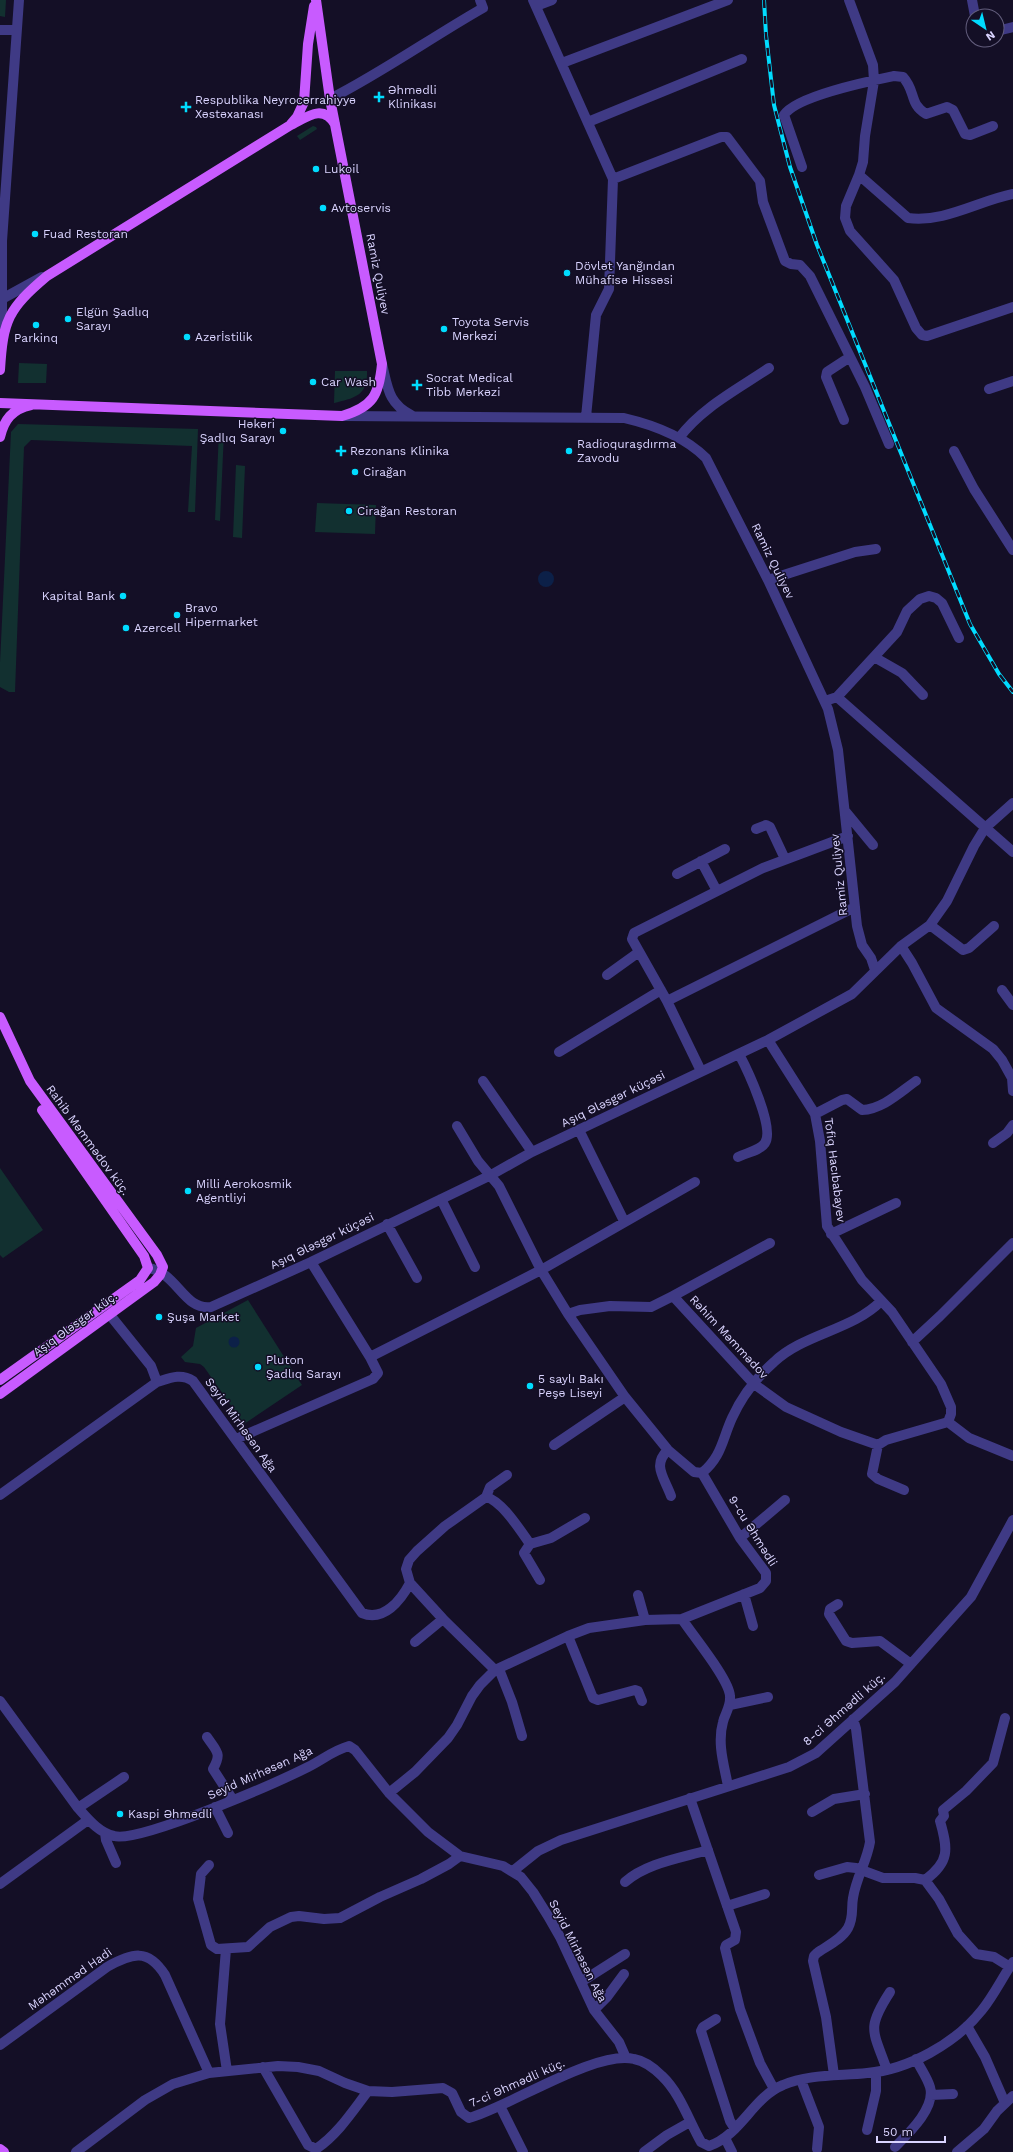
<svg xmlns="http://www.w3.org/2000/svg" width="1013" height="2152" font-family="'Work Sans',sans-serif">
<rect width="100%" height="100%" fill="#140f26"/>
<path fill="#123030" d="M 0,0 L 6,0 L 5,17 L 0,16 Z
M 313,126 L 316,127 L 317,129 L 300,140 L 297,136 Z
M 19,363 L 47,364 L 46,383 L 18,383 Z
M 335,371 L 367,371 C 368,396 354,398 334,403 Z
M 18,424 L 198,429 L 195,512 L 188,512 L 192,446 L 31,440 L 24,447 L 15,692 L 9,692 L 0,687 L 0,663 L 11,432 Z
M 219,432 L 224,432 L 220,521 L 215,520 Z
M 236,465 L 245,466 L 242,538 L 233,537 Z
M 317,503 L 376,505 L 375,534 L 315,532 Z
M 0,1168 L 43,1230 L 3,1258 L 0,1255 Z
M 248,1300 L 302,1385 L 244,1424 L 204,1367 L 200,1364 L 185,1362 L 181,1357 L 193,1346 L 196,1328 Z"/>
<path fill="#0c2048" d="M538 579a8 8 0 1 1 16 0a8 8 0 1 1-16 0Z
M228.5 1342a5.5 5.5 0 1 1 11 0a5.5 5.5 0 1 1-11 0Z"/>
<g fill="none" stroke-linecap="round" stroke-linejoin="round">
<path stroke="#3f3a85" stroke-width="10" d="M 533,0 L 613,179 L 609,289 L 596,315 L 586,417
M 849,0 L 873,65 L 874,81 L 865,136 L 863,162 L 859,175 L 846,206 L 845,218 L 850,231 L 894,280 L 916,328 L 922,335 L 927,336 L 1013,307
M 972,0 L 975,16
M 536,6 L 552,0
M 0,30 L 16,30
M 997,31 L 1013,27
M 562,63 L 728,0
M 330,99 C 383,72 432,37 483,8 L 480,0
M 588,122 L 742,59
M 802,167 L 784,115 C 796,96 870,81 894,76 L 903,77 C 916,91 909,104 926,114 L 947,107 L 953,110 L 965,134 L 970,135 L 993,126
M 859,175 L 908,218 C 944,223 978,201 1013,194
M 613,179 L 721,137 L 727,137 L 760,181 L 763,202 L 785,261 L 791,264 L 800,265 L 810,276 L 865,387 L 889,444
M 0,300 L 42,277
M 2,336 L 2,241 L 19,0
M 382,364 C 388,388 388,403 411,415
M 989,389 L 1013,381
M 343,416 L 624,418 C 654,425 684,436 706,458 L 768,580 L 828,709 L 838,750 L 857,926 L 862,945 L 871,958 L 875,970
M 844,420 L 826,377 L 827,372 L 850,357
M 679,438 C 701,408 738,389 769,368
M 954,451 L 974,489 L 1013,550
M 768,580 L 855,552 L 876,549
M 874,657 L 902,673 L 923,695
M 837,697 L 897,632 L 907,611 L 920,599 L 929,596 L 936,598 L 942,603 L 959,638
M 825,701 L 837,697 L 1013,852
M 845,811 L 873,845
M 756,829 L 766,825 L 770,827 L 785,859
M 701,861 L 717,891
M 677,874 L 725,849
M 930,925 L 963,950 L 969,948 L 994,926
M 901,946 L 912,963 L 936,1008 L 993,1049 L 1002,1060 L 1012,1078 L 1013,1091
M 607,975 L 639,952
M 1002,990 L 1013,1005
M 667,1001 L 855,907
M 768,1040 L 815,1114 L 820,1141 L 827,1226 L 862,1280 L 892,1312 L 941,1384 L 951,1407 L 951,1414 L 948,1422
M 559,1052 L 661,990
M 701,1071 L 667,1001 L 632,939 L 634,933 L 763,868 L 848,836
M 483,1081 L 532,1152
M 815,1114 L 842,1100 L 847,1099 L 862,1110 C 883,1109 900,1092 916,1081
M 457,1126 L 478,1161 L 499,1186 L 541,1270 L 568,1314 L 580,1310 L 610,1306 L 651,1307 L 673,1296 L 754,1384 L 786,1407 L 841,1432 L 878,1445 L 886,1440 L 948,1422 L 969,1438 L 1013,1456
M 579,1130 L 624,1221
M 993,1143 L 1007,1133 L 1013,1125
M 738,1157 C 745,1153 760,1151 765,1143 C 775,1128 747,1069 739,1054
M 441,1199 L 475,1267
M 387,1224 L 417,1278
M 831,1234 L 896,1203
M 148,1268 C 177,1272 184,1311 211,1307 L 311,1262 L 491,1175 L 532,1152 L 768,1040 L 852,994 L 901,946 L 930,925 L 947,901 L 974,846 L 985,828 L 1013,803
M 673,1296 L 770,1243
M 568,1314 L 625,1397 L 668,1450 L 694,1472 L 702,1473
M 110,1315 L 151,1366 L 157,1382
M 912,1342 L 940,1316 L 1013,1243
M 370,1357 L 541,1270 L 695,1182
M 236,1439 L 373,1379 L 378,1373 L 370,1357 L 311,1262
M 554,1445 L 625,1397
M 878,1445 L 872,1474 L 878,1479 L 904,1490
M 668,1450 C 652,1465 664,1477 671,1496
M 702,1473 C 722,1456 722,1440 732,1418 C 741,1398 757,1377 774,1362 C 803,1334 853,1330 881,1301
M 0,1495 L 157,1382 C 170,1378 181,1373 193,1381 L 362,1613 C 384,1622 401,1600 410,1583 L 406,1569 L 409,1560 L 417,1551 L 445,1526 L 486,1497 L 490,1487 L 507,1475
M 486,1497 C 502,1501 520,1530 530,1544 L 524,1553 L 540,1580
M 740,1538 L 785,1500
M 530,1544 L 551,1538 L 585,1518
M 410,1583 L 443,1619 L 495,1670
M 744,1594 L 753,1626
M 638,1595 L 645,1620
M 838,1604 L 830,1609 L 829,1614 L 846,1641 L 852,1643 L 880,1641 L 911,1664
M 682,1619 C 693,1636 729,1679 730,1696 C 731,1707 725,1713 723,1722 C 717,1743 724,1765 728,1786
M 568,1636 L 593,1698 L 598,1700 L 635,1690 L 638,1691 L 642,1701
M 415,1642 L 443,1619
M 499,1669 L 512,1702 L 522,1736
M 0,1701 L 78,1808 C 88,1819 99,1833 114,1836 C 140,1843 278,1782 308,1767 C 322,1760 334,1750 349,1746 L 355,1750 L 389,1793 L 428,1832 L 460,1856 L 503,1866 L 521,1877 L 533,1892 L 548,1916 L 560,1937 L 594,2010 L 619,2042 L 626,2058
M 730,1705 L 768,1697
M 207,1737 C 217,1752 222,1753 213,1769 L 233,1800
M 389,1793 L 415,1772 L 448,1738 L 457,1725 L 472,1696 L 480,1685 L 495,1670 L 568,1636 L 589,1628 L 645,1620 L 682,1619 L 760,1588 L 766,1581 L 766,1573 L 740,1538 L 702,1473
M 690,1798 L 736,1932 L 735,1940 L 726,1945 L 725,1948 L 740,2009 L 760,2063 L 774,2089
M 215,1807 L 228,1833
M 78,1808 L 124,1777
M 812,1812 L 834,1799 L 865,1794
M 105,1833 L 106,1840 L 116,1863
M 209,1865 L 201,1874 L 198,1899 L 211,1945 L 217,1949 L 248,1947 L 270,1927 L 291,1917 L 299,1916 L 324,1919 L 340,1918 L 380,1897 L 421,1879 L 449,1864 L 460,1856
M 513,1871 L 538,1851 L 561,1840 L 789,1767 L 816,1753 L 895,1682 L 911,1664 L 971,1597 L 1013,1520
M 819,1875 L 847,1867 L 856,1868 L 883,1878 L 915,1878 L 925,1880 L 939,1899 L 958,1934 L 976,1954 L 994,1957 L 1010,1967
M 925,1880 C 950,1862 948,1849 940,1821 L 944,1816 L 943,1810 L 966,1791 L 993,1763 L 1005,1718
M 625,1882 C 646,1863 681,1858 708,1850
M 0,1884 L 88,1820
M 727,1906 L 765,1894
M 226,1949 L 220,2024 L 227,2071
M 581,1982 L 625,1954
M 594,2010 L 607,1997 L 624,1974
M 716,2019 L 703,2027 L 701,2031 L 730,2121 L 735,2129
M 967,2026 L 985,2057 L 1005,2103
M 0,2045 L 107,1967 C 132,1953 148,1948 165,1975 L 209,2073
M 263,2067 L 308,2145 L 316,2149 C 338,2134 352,2112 368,2091
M 887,2070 C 873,2030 866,2029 890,1992
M 834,2075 L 826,2017 L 813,1961 L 814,1956 L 817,1953 C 827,1946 842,1939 848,1928 C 854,1917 851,1909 853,1898 C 856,1878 867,1861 870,1842 L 856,1729 L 853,1719
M 801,2080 L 819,2127 L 817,2149
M 931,2095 L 953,2094
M 500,2106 L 523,2152
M 867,2130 L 876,2091 L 876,2072
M 725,2138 L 732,2152
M 895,2147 C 908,2134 936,2108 930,2087 C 927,2077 920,2068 916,2059
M 76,2152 L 145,2100 L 173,2084 L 209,2073 L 278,2066 L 298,2067 L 319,2071 L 345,2083 L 368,2091 L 392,2092 L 443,2088 L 452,2093 L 461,2112 L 469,2118 C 511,2106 595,2050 634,2059 C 645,2061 655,2069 662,2076 C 680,2093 689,2121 701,2142 L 709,2146 C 741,2135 753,2097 783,2085 C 808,2074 840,2076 867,2073 C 908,2070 956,2043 982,2010 C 994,1995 1002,1978 1013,1962
M 644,2152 L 667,2135 L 690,2122
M 957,2152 L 984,2129 L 997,2111 L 1013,2096"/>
<path stroke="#c85bff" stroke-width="10" d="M 291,124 L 297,117 L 304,102 L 308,44 L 314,6
M 0,370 C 3,320 8,309 47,276 L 289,126 C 306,118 322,103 335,124
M 0,403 L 342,416 C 373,407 379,395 382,364 L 330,99 L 316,0
M 0,437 C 4,420 12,409 31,405
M 0,1017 L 30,1081 L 157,1255 L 163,1267 L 160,1275 L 154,1282 L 0,1394
M 0,1380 L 140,1280 L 148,1268 L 144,1256 L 42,1110
M 0,2149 L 4,2152"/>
<defs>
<path id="rail" d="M 764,0 L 766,35 L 774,105 L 790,167 L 817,245 L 970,624 L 999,674 L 1013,692"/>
</defs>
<use href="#rail" stroke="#00dcff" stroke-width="4"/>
<use href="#rail" stroke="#140f26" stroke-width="2.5" stroke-dasharray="8" stroke-linecap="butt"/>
</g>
<g fill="#00dcff" stroke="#140f26" stroke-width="1.5">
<path d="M377 91h4v4h4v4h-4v4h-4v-4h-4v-4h4z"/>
<path d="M184 101h4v4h4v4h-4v4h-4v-4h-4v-4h4z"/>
<circle cx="316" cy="169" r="4"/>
<circle cx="323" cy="208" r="4"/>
<circle cx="35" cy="234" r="4"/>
<circle cx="567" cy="273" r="4"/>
<circle cx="68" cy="319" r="4"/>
<circle cx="36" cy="325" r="4"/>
<circle cx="444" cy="329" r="4"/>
<circle cx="187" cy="337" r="4"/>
<circle cx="313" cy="382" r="4"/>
<path d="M415 379h4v4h4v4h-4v4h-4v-4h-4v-4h4z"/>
<circle cx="283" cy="431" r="4"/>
<path d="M339 445h4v4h4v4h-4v4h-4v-4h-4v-4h4z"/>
<circle cx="569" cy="451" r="4"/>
<circle cx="355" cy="472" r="4"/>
<circle cx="349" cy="511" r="4"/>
<circle cx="123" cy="596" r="4"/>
<circle cx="177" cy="615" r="4"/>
<circle cx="126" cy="628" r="4"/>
<circle cx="188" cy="1191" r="4"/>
<circle cx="159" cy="1317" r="4"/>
<circle cx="258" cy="1367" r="4"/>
<circle cx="530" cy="1386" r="4"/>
<circle cx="120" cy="1814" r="4"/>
</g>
<g text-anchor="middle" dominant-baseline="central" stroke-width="3" stroke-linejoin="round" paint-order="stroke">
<g font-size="12" fill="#dad4ff" stroke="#140f26" text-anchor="start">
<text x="388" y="90">Əhmədli<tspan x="388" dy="14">Klinikası</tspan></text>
<text x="195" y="100">Respublika Neyrocərrahiyyə<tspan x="195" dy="14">Xəstəxanası</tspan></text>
<text x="324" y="169">Lukoil</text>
<text x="331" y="208">Avtoservis</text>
<text x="43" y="234">Fuad Restoran</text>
<text x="575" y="266">Dövlət Yanğından<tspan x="575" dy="14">Mühafisə Hissəsi</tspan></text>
<text x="76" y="312">Elgün Şadlıq<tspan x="76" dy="14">Sarayı</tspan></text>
<text x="452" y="322">Toyota Servis<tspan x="452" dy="14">Mərkəzi</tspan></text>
<text x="195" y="337">Azərİstilik</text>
<text x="36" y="338" text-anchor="middle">Parkinq</text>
<text x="426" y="378">Socrat Medical<tspan x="426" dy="14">Tibb Mərkəzi</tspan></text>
<text x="321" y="382">Car Wash</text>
<text x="275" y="424" text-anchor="end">Həkəri<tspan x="275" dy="14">Şadlıq Sarayı</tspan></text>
<text x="577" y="444">Radioquraşdırma<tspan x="577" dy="14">Zavodu</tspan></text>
<text x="350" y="451">Rezonans Klinika</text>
<text x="363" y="472">Cirağan</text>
<text x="357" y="511">Cirağan Restoran</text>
<text x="115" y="596" text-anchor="end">Kapital Bank</text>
<text x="185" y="608">Bravo<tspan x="185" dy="14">Hipermarket</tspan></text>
<text x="134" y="628">Azercell</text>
<text x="196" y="1184">Milli Aerokosmik<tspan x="196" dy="14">Agentliyi</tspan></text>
<text x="167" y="1317">Şuşa Market</text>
<text x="266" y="1360">Pluton<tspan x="266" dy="14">Şadlıq Sarayı</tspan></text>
<text x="538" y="1379">5 saylı Bakı<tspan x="538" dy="14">Peşə Liseyi</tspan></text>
<text x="128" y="1814">Kaspi Əhmədli</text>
</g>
<g font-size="12" fill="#dad4ff" stroke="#140f26">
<text transform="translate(378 274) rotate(79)">Ramiz Quliyev</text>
<text transform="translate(773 561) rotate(64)">Ramiz Quliyev</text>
<text transform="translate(839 875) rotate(-96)">Ramiz Quliyev</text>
<text transform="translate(613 1099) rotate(-26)">Aşıq Ələsgər küçəsi</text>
<text transform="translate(88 1140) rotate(54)">Rahib Məmmədov küç.</text>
<text transform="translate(835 1170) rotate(83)">Tofiq Hacıbabayev</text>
<text transform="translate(322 1241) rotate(-26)">Aşıq Ələsgər küçəsi</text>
<text transform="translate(75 1324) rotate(-36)">Aşıq Ələsgər küç.</text>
<text transform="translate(729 1337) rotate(47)">Rəhim Məmmədov</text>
<text transform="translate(241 1425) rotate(54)">Seyid Mirhəsən Ağa</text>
<text transform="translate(753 1531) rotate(58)">9-cu Əhmədli</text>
<text transform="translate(844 1709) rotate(-41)">8-ci Əhmədli küç.</text>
<text transform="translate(260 1773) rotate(-24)">Seyid Mirhəsən Ağa</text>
<text transform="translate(578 1951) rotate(63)">Seyid Mirhəsən Ağa</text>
<text transform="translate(70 1979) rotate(-35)">Məhəmməd Hadi</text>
<text transform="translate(517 2083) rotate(-24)">7-ci Əhmədli küç.</text>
</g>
</g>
<g transform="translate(985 28) rotate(145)"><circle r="19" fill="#140f26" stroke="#635e7d"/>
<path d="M0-3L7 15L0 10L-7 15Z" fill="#00dcff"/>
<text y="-6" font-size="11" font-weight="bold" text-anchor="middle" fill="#dad4ff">N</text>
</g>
<path d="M877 2136v6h68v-6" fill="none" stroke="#dad4ff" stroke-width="2"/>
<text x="883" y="2136" font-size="12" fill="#dad4ff" stroke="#140f26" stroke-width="3" paint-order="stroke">50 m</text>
</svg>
